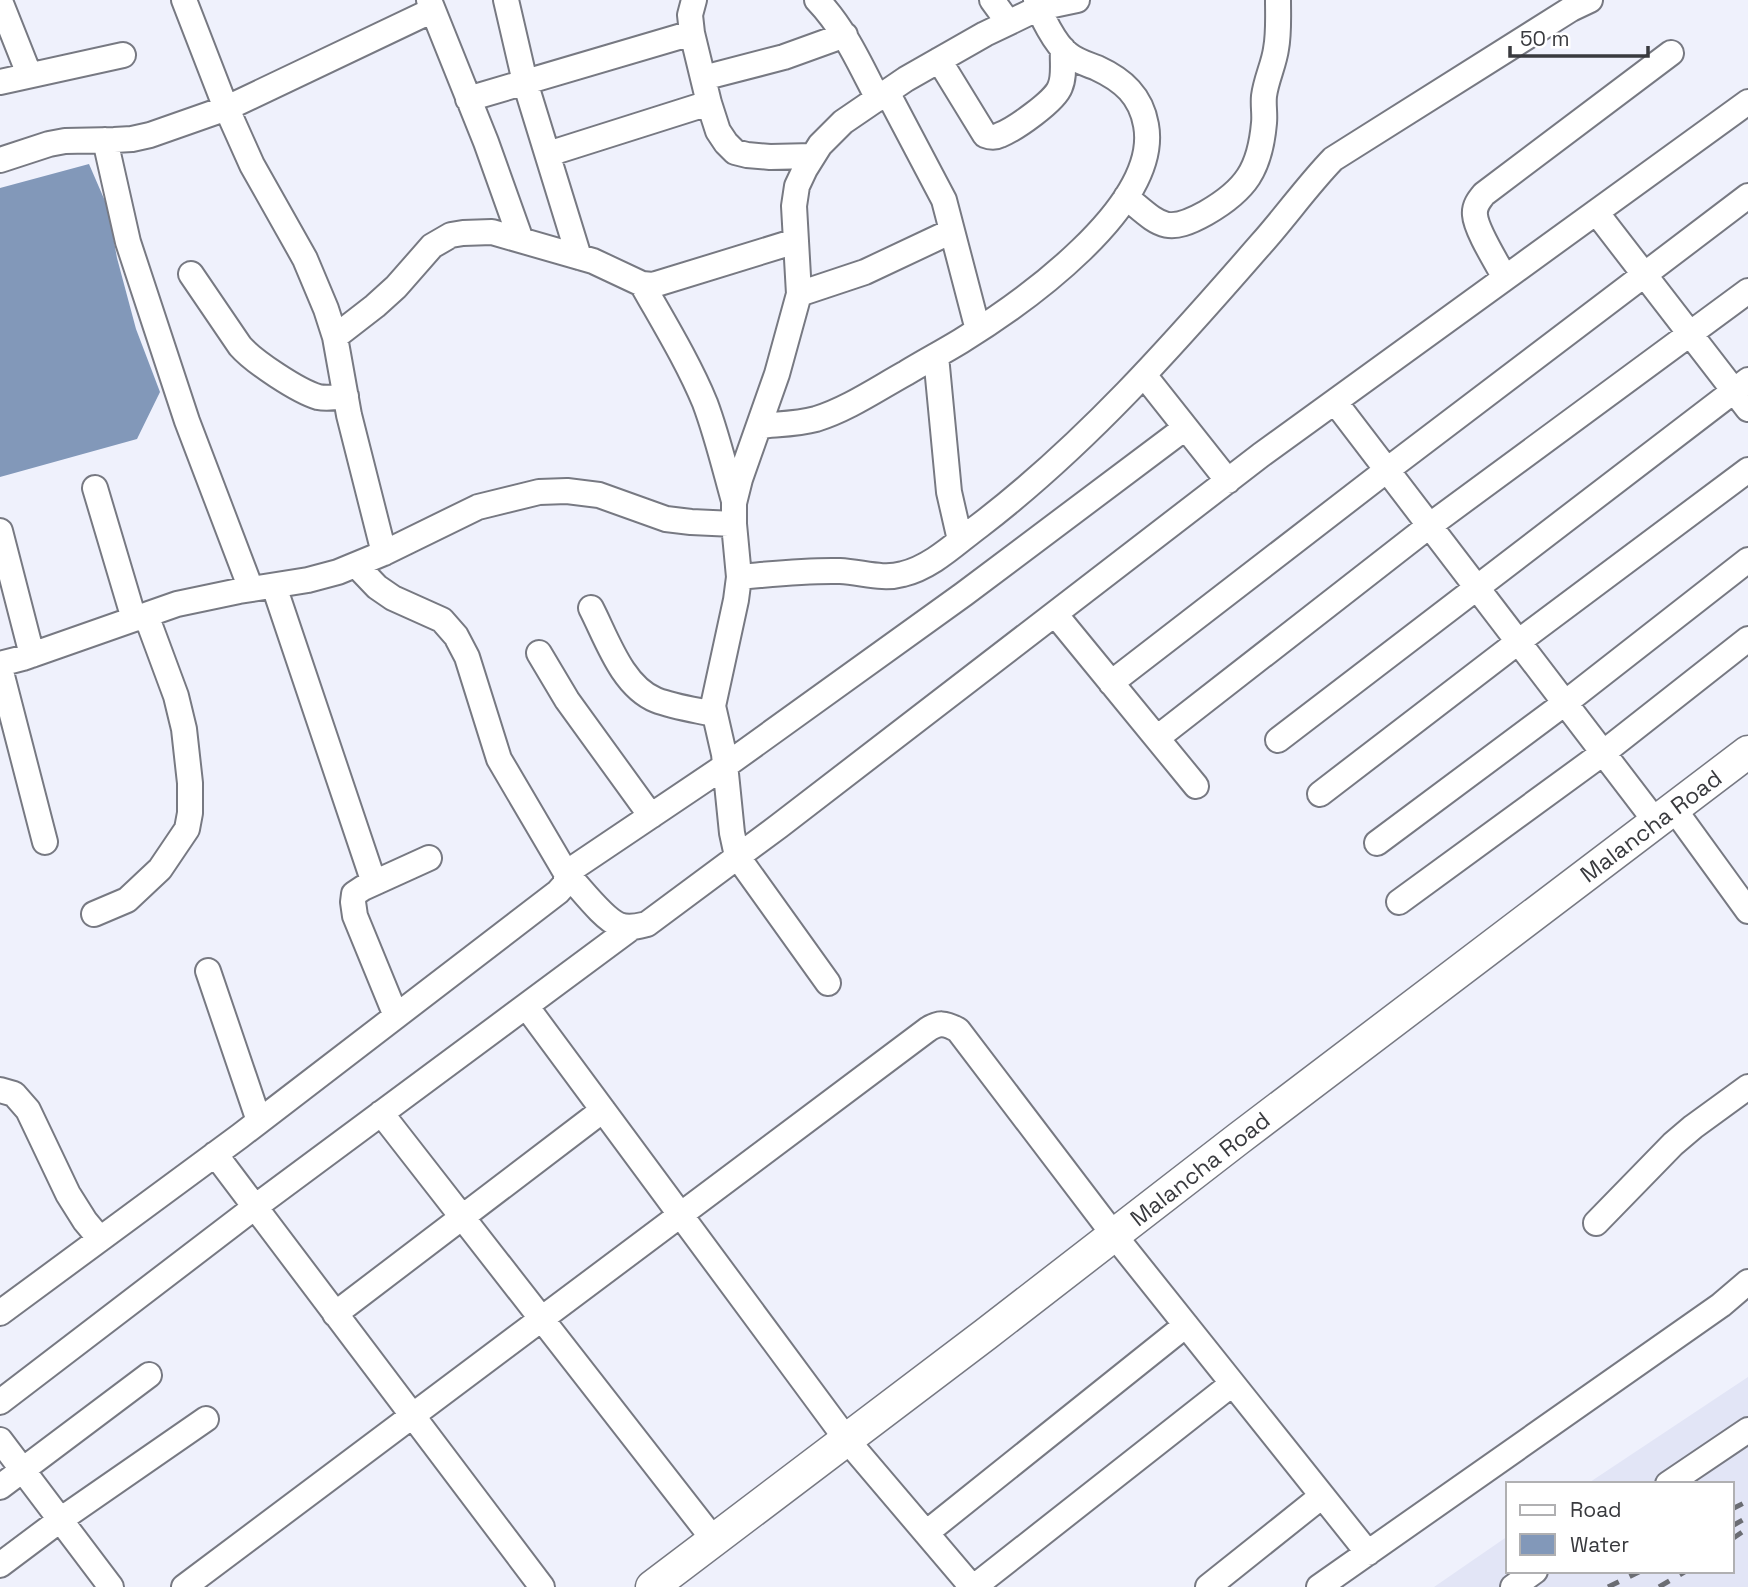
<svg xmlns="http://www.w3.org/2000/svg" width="1748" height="1587" font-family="'Space Grotesk',sans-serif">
<rect width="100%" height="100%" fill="#eff1fc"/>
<path fill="#e2e5f6" d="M 1748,1377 L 1748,1587 L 1434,1587 L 1508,1536 L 1508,1571 L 1732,1571 L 1732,1484 L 1587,1484 Z"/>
<path fill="#8298b9" d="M 89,164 L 108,208 L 117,258 L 136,329 L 160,392 L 137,439 L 0,477 L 0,188 Z"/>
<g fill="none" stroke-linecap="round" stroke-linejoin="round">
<defs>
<path id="minor" d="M 184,0 L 222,98 L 252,165 L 305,259 L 326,309 L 335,337 L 349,415 L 384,553
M 429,0 L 486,142 L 521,240
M 506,0 L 525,82 L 579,257
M 694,0 L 690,15 L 692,33 L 709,103 L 718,131 L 726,143 L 735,152 L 747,155 L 770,157 L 813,156
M 817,0 C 844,28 860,64 878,99
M 992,0 L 1008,22
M 0,1 L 29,74
M 939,60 L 985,135 C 990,137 994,138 1000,135 C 1015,129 1055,101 1060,87 C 1065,76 1062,61 1063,49
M 703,78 L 784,57 L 845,35
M 0,82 L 123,55
M 887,92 L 944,200 L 978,330
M 468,99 L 692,33
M 105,140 L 128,242 L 187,421 L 251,589
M 548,154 L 709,103
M 0,160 L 49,144 L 65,141 L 114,140 L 132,139 L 150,135 L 227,108 L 433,10
M 1126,197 C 1159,224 1165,236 1206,213 C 1246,190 1260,169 1264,123 C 1265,114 1263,105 1264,96 C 1266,80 1274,64 1276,49 C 1279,33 1278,16 1278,0
M 1596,212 L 1748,409
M 191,274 L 240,346 C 254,362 298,391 318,397 C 328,399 337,397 346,396
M 1505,278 C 1497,263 1476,230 1475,215 C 1474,206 1479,200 1484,194 L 1671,53
M 642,284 C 664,323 688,362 705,403 C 717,435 725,469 734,501
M 799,294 L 865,272 L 952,231
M 335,337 L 375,306 L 396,287 L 432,246 L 451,235 L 463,233 L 492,232 L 593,261 L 642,284 L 653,285 L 796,241
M 936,356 L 949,492 L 960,540
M 1144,375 L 1228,481
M 1335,402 L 1656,822
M 759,426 C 778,424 798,424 816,419 C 848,409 877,389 906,373 C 924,362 943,352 961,341 C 1021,304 1161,206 1146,125 C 1141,96 1123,80 1097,68 C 1087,64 1076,61 1068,54 C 1055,44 1041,16 1036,0
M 1185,428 L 964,594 L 725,766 L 566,873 C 579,886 603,919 619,925 C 629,929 638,926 647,924 L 779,826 L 1261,455 L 1748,102
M 95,488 L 134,619
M 734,524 L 734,503 L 740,479 L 777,374 L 799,294 L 794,206 L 797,186 L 805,169 L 820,145 L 843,122 L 906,79 L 985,34 L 1039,8 L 1077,0
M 0,531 L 32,655
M 739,577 L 736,600 L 713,706 L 724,754 L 732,833 L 737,856 L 828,983
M 274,586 L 374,883
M 591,608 C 607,639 622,686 656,700 C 674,707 696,710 714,714
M 1055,614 L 1196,786
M 539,653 L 567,700 L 651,816
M 0,664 L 23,658 L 177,604 L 239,591 L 308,580 L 338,572 L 384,553 L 478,507 L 539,492 L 567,491 L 599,495 L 666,519 L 691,522 L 734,524 L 739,577 C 773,574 806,570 840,571 C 862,572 882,580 903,574 C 932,567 956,543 979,526 C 1085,445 1174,344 1261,244 C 1286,216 1307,186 1333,159 L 1571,9 L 1590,0
M 0,668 L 45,842
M 1111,683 L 1387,470 L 1748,196
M 1157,738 L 1429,526 L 1748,291
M 1278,740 L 1748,380
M 1320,794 L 1518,642 L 1748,470
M 1674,809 L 1748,911
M 1377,843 L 1565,703 L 1748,560
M 1399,902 L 1603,753 L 1748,639
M 94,914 L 127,900 L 160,869 L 187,829 L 190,813 L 190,783 L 184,729 L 176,696 L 146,615
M 208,971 L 259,1121
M 526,1006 L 847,1440 L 972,1587
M 396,1016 L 355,916 L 353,902 L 354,894 L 363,888 L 429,858
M 0,1090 L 14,1094 L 28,1110 L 68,1194 L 85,1221 L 100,1239
M 381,1113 L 714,1540
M 215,1154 L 542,1587
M 1596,1223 L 1673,1144 L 1693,1127 L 1748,1087
M 0,1313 L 240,1136 L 558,892 L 566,883 L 566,873 L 499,759 L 467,657 L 456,636 L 442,620 L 393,598 L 377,587 L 356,565
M 335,1314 L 603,1110
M 0,1402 L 255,1207 L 631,928
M 0,1440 L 111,1587
M 1668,1484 L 1748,1430
M 0,1487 L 149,1375
M 926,1533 L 1186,1325
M 0,1565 L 60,1520 L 206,1419
M 184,1587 L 927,1030 C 939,1022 945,1023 958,1030 L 1114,1235 L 1368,1553
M 974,1587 L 1232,1384
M 1208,1587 L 1322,1496
M 1319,1587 L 1721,1305 L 1748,1282
M 1513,1587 L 1535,1571"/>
<path id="major" d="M 652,1587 L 986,1334 L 1238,1139 L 1748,752"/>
</defs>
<use href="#minor" stroke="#777982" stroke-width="28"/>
<use href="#major" stroke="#777982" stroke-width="35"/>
<use href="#minor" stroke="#fff" stroke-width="24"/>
<use href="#major" stroke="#fff" stroke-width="32"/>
<path stroke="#6b6d73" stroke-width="5" stroke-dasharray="12 12" stroke-linecap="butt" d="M 1732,1509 L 1748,1501
M 1732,1526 L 1748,1517
M 1732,1539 L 1748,1528
M 1608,1587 L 1641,1571
M 1659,1587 L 1686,1571"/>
</g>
<g text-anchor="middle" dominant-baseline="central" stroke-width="6" stroke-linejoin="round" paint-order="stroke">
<g font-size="23" fill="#393a3e" stroke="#fff">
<text transform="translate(1651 826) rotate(-37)">Malancha Road</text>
<text transform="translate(1200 1169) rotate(-38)">Malancha Road</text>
</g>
</g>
<rect x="1506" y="1482" width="228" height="91" fill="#ffffff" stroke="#b0b0b2" stroke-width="2"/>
<rect x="1520" y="1505" width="35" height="10" fill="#ffffff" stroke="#b0b0b2" stroke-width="2"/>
<text x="1570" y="1517" font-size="21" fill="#393a3e">Road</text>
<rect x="1520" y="1534" width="35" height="21" fill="#8298b9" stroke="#b0b0b2" stroke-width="2"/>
<text x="1570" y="1552" font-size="21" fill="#393a3e">Water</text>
<path d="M1510 46v10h138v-10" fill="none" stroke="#393a3e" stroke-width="3.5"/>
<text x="1520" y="46" font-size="21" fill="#393a3e" stroke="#ffffff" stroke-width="5" paint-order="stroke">50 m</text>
</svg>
